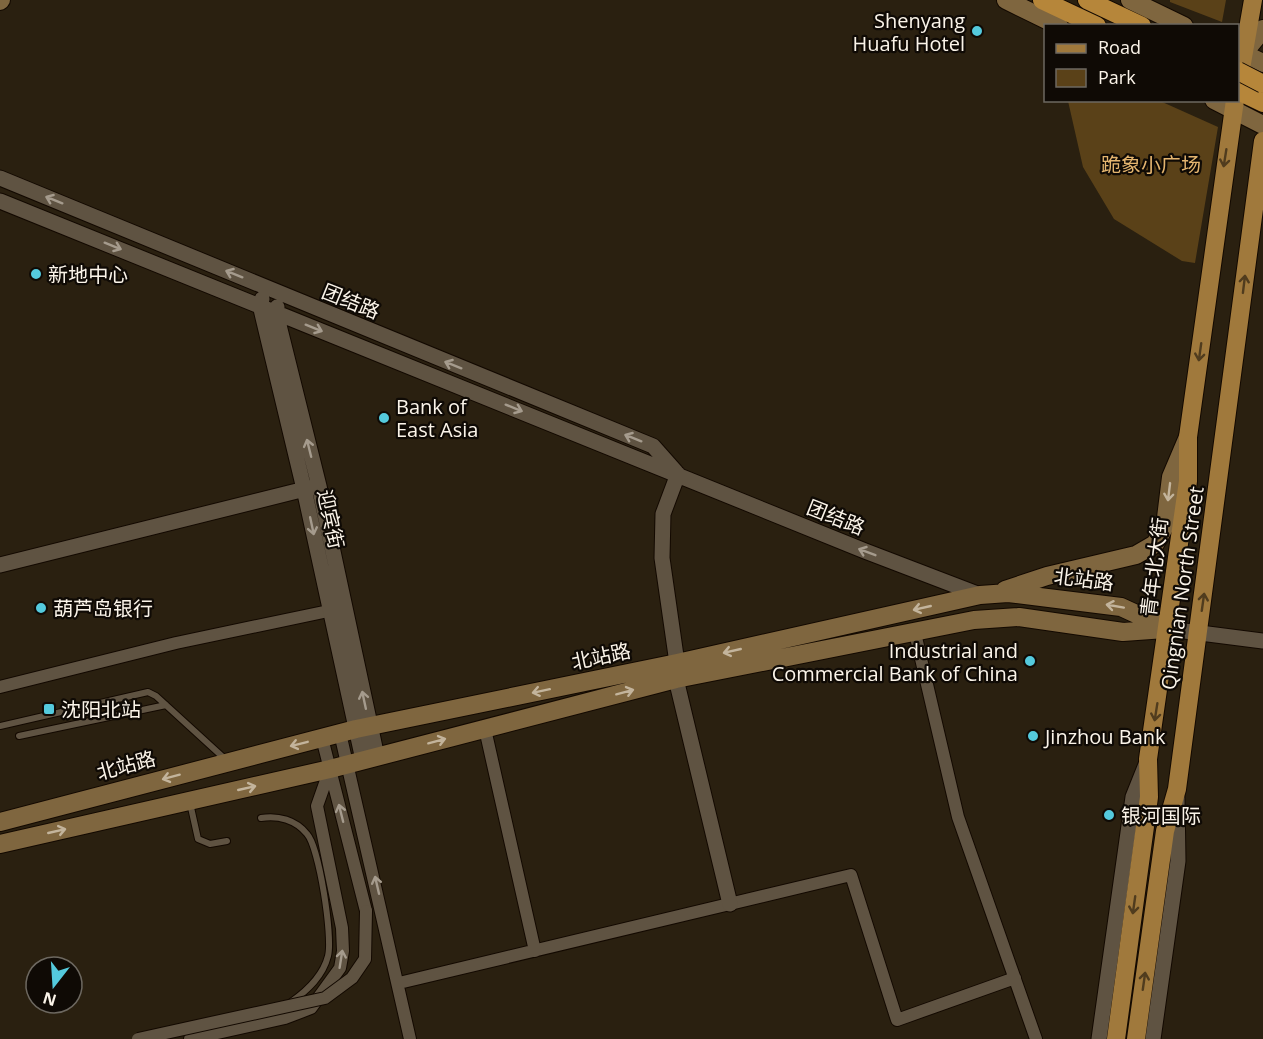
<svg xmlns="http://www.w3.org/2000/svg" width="1263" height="1039" font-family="'Open Sans','Noto Sans SC',sans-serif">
<rect width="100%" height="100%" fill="#2a2010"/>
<path fill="#5a4118" d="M 1170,0 L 1226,0 L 1222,22 L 1170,2 Z
M 1068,101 L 1160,101 L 1218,127 L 1195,263 L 1182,261 L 1114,219 L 1083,167 Z"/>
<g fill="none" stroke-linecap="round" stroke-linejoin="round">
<defs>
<path id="service" d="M 0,726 L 148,692 L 156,696 L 225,759
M 19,736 L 166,705
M 190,803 L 198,839 L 210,844 L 227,841
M 261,818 C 278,815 296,820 307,834 C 319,847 333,937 328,956 C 323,976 308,990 291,1002"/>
<path id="minor" d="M 915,633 L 958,817 L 1036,1039
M 0,687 L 176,643 L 338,609
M 485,729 L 535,951
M 340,733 L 410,1039
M 322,738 L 366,911
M 399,983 L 851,875 L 897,1020 L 1015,978
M 190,1039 L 285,1018 L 311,1008 L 340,968 L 343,951 L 342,928 L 317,806 L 330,769"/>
<path id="tertiary" d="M 0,178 L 653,446 L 676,472
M 0,201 L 865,551 L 980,595
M 262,299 L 260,305 L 304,489 L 363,760
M 277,307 L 276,313 L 319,486 L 377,757
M 678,474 L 663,514 L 662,558 L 677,663 L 676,679 L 730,904
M 0,565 L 313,487
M 1169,629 L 1263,641
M 1099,1039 L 1133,797 L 1147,762
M 1153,1039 L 1178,861 L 1177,798"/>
<path id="secondary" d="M 1006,0 L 1059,26
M 1130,0 L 1184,26
M 0,1 L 1,0
M 1238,51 L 1263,63
M 1243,54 L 1263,29
M 1214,100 L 1263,125
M 1005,590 L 1047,576 L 1136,555 L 1155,544 L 1165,526 L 1171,477 L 1188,437
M 0,822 L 356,729 L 677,663 L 980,595 L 1008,593 L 1121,607 L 1169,629
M 0,844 L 330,769 L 676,679 L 974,620 L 1019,617 L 1123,632 L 1165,629"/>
<path id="primary" d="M 1238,86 L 1253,0
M 1116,1039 L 1149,797 L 1148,759 L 1188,481 L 1188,437 L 1235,100
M 1136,1039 L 1165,831 L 1177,789 L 1263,141"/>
<path id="trunk" d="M 1042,0 L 1097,26
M 1087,0 L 1142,26
M 1238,91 L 1263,103"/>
</defs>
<use href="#service" stroke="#130900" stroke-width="8"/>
<use href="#minor" stroke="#130900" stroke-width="14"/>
<use href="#tertiary" stroke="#130900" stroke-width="17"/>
<use href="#secondary" stroke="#130900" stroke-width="20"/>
<use href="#primary" stroke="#130900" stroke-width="20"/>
<use href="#trunk" stroke="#130900" stroke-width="20"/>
<use href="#service" stroke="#5f5342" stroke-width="6"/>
<use href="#minor" stroke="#5f5342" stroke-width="12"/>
<use href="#tertiary" stroke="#5f5342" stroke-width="15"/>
<use href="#secondary" stroke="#7f663f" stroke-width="18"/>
<use href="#primary" stroke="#a0793c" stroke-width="18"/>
<use href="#trunk" stroke="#b6863a" stroke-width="18"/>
<defs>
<path id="minor-bridge" d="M 138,1039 L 325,998 L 352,978 L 365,959 L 366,911"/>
<path id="trunk-bridge" d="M 1238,71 L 1263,84"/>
</defs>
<use href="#minor-bridge" stroke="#130900" stroke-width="14" stroke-linecap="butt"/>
<use href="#trunk-bridge" stroke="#130900" stroke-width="20" stroke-linecap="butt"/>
<use href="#minor-bridge" stroke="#5f5342" stroke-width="12"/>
<use href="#trunk-bridge" stroke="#b6863a" stroke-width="18"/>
</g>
<defs><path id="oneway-shaft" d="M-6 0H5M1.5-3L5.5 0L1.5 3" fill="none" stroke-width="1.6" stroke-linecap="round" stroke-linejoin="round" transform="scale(1.5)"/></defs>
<g stroke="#503c1e">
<use href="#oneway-shaft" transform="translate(1225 158) rotate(99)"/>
<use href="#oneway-shaft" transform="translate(1244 284) rotate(-83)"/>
<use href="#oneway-shaft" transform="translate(1200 352) rotate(98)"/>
<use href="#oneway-shaft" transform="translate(1203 602) rotate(-82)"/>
<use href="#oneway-shaft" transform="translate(1156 712) rotate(99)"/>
<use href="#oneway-shaft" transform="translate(1134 905) rotate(98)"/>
<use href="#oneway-shaft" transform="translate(1144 981) rotate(-82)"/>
</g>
<g stroke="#a59b8d">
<use href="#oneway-shaft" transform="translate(54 200) rotate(-158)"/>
<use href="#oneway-shaft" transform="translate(113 246) rotate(22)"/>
<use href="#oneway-shaft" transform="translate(234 274) rotate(-158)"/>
<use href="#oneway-shaft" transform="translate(314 328) rotate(22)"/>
<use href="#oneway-shaft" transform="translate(453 365) rotate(-158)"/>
<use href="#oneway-shaft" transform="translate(514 408) rotate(22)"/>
<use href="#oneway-shaft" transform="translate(633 438) rotate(-158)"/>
<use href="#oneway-shaft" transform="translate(309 448) rotate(-104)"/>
<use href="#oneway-shaft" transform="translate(312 526) rotate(78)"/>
<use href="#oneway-shaft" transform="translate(867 552) rotate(-159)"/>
<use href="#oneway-shaft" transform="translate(364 700) rotate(-102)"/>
<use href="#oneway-shaft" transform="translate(341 813) rotate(-104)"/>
<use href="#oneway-shaft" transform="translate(377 885) rotate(-103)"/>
<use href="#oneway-shaft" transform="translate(341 959) rotate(-81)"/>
</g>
<g stroke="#c3b49c">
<use href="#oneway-shaft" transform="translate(1169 492) rotate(97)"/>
<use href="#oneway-shaft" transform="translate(1115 606) rotate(-170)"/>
<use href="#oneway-shaft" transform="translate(922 608) rotate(167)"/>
<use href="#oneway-shaft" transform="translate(732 651) rotate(167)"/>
<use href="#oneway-shaft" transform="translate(541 691) rotate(168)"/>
<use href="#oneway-shaft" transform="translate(625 692) rotate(-15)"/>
<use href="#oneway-shaft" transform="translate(437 741) rotate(-15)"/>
<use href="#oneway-shaft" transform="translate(299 744) rotate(166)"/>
<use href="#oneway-shaft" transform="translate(171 777) rotate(165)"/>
<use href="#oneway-shaft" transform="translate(247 788) rotate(-13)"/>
<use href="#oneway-shaft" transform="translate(57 831) rotate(-13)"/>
</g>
<g fill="#54cadd" stroke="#0f0a05" stroke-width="2">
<circle cx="977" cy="31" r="6"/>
<circle cx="36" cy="274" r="6"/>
<circle cx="384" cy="418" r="6"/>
<circle cx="41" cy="608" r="6"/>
<circle cx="1030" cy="661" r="6"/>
<rect x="43" y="703" width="12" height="12" rx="3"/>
<circle cx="1033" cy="736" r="6"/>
<circle cx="1109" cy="815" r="6"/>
</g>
<g text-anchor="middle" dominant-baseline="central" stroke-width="4.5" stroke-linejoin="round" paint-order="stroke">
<g font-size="20" fill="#fbf4e9" stroke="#0f0a05" text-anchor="start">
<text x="965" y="20" text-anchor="end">Shenyang<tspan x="965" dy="23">Huafu Hotel</tspan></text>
<text x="48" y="274">新地中心</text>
<text x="396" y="406">Bank of<tspan x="396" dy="23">East Asia</tspan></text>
<text x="53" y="608">葫芦岛银行</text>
<text x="1018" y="650" text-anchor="end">Industrial and<tspan x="1018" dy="23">Commercial Bank of China</tspan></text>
<text x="61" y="709">沈阳北站</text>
<text x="1045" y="736">Jinzhou Bank</text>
<text x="1121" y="815">银河国际</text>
</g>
<g font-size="20" fill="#e4b56f" stroke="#0f0a05">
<text x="1151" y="164">跪象小广场</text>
</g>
<g font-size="20" fill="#fbf4e9" stroke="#0f0a05">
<text transform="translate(351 301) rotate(22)">团结路</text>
<text transform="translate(836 517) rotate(22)">团结路</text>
<text transform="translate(331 519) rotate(78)">迎宾街</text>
<text transform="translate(1154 567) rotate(-83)">青年北大街</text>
<text transform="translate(1084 579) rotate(7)">北站路</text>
<text transform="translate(1182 588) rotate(-82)">Qingnian North Street</text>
<text transform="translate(601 656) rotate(-12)">北站路</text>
<text transform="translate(126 765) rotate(-15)">北站路</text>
</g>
</g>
<rect x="1044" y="24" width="195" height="78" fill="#0f0a05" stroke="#6d6860" stroke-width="1.5"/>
<rect x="1056" y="44" width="30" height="9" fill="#a0793c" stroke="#6d6860" stroke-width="1.5"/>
<text x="1098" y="54" font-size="18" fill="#fbf4e9">Road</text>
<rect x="1056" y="69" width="30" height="18" fill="#5a4118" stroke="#6d6860" stroke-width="1.5"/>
<text x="1098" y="84" font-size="18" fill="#fbf4e9">Park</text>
<g transform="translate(54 985) rotate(197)"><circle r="28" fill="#0f0a05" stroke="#6d6860" stroke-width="1.5"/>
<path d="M0-4.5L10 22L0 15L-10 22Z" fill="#54cadd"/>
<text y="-9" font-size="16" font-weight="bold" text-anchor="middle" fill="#fbf4e9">N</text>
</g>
</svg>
